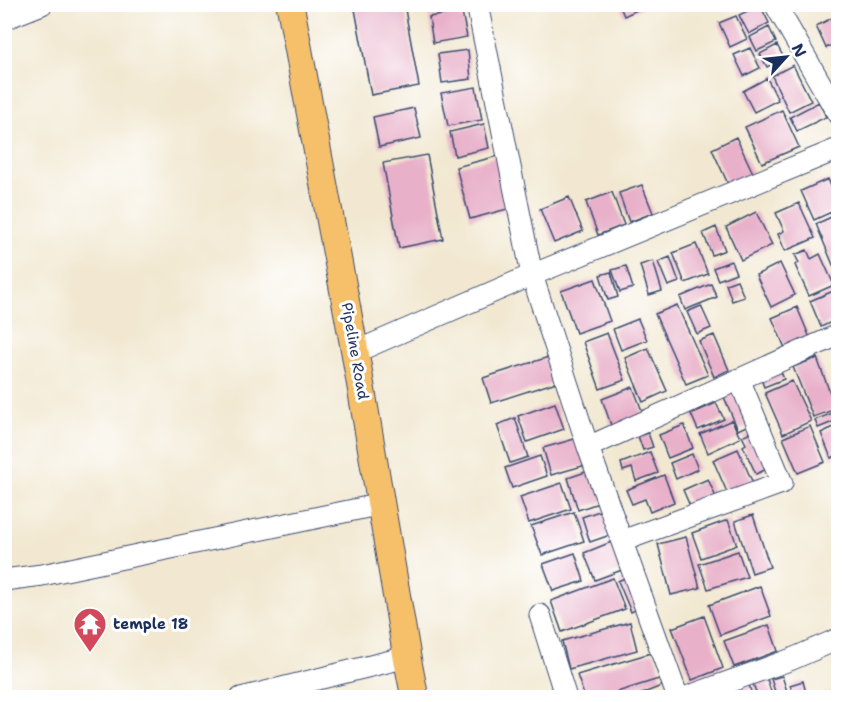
<svg xmlns="http://www.w3.org/2000/svg" width="843" height="702" font-family="'Shantell Sans',sans-serif">
<rect width="100%" height="100%" fill="#fff"/>
<filter id="ink" filterUnits="userSpaceOnUse"><feTurbulence type="fractalNoise" baseFrequency=".0167" numOctaves="2"/><feDisplacementMap in="SourceGraphic" scale="12" xChannelSelector="R" yChannelSelector="G"/><feConvolveMatrix kernelMatrix="1 2 1 2 8 2 1 2 1" color-interpolation-filters="sRGB"/></filter>
<filter id="wash" filterUnits="userSpaceOnUse"><feTurbulence type="fractalNoise" baseFrequency=".008" numOctaves="4" result="noise"/><feDisplacementMap in="SourceGraphic" scale="24" xChannelSelector="R" yChannelSelector="G"/><feGaussianBlur stdDeviation="1.35" result="paint"/><feColorMatrix in="noise" values="0 0 0 0 0 0 0 0 0 0 0 0 0 0 0 0 0 1.4 0 .05"/><feComposite in="paint" operator="in"/></filter>
<g filter="url(#wash)">
<rect width="100%" height="100%" fill="#f2e8d1"/>
<g id="blocks">
<path fill="#e8b0c9" d="M 354,4 L 404,4 L 419,86 L 371,95 Z
M 424,4 L 459,4 L 459,6 L 426,12 Z
M 619,4 L 650,4 L 624,16 Z
M 760,5 L 769,23 L 749,34 L 739,15 Z
M 462,12 L 467,37 L 433,43 L 429,17 Z
M 838,15 L 838,42 L 826,48 L 816,26 Z
M 736,16 L 747,39 L 730,47 L 719,23 Z
M 769,27 L 776,42 L 757,51 L 750,37 Z
M 777,45 L 784,58 L 767,67 L 760,54 Z
M 750,48 L 760,68 L 744,76 L 734,55 Z
M 468,50 L 471,79 L 442,83 L 438,54 Z
M 793,65 L 811,101 L 789,112 L 772,76 Z
M 767,78 L 778,100 L 754,112 L 743,91 Z
M 476,87 L 482,120 L 448,126 L 441,93 Z
M 819,102 L 826,117 L 797,131 L 790,117 Z
M 414,108 L 421,138 L 379,147 L 373,117 Z
M 782,110 L 799,147 L 762,163 L 745,127 Z
M 484,124 L 489,148 L 455,156 L 450,132 Z
M 736,137 L 754,175 L 729,186 L 712,149 Z
M 427,155 L 443,239 L 399,248 L 383,163 Z
M 498,156 L 511,208 L 470,219 L 456,167 Z
M 828,179 L 838,202 L 838,209 L 814,220 L 801,191 Z
M 642,185 L 653,213 L 629,222 L 619,193 Z
M 612,192 L 624,225 L 598,235 L 586,202 Z
M 569,197 L 583,231 L 554,243 L 540,209 Z
M 799,203 L 815,238 L 785,251 L 778,234 L 784,231 L 776,213 Z
M 756,212 L 772,245 L 741,260 L 726,227 Z
M 838,214 L 838,277 L 816,224 Z
M 716,227 L 725,250 L 712,255 L 703,233 Z
M 696,244 L 708,274 L 685,283 L 673,253 Z
M 807,250 L 811,259 L 820,254 L 834,285 L 809,296 L 795,265 L 799,263 L 795,255 Z
M 670,257 L 679,282 L 668,286 L 658,262 Z
M 653,261 L 662,291 L 649,295 L 640,265 Z
M 731,261 L 736,273 L 718,280 L 713,268 Z
M 780,263 L 795,295 L 771,307 L 756,275 Z
M 626,266 L 633,288 L 620,292 L 612,270 Z
M 611,272 L 618,297 L 608,300 L 600,275 Z
M 595,279 L 610,321 L 576,333 L 561,291 Z
M 737,280 L 744,297 L 732,301 L 726,284 Z
M 711,284 L 717,297 L 685,310 L 680,297 Z
M 838,289 L 838,319 L 821,327 L 810,301 Z
M 677,305 L 708,375 L 686,384 L 655,314 Z
M 701,306 L 711,328 L 697,334 L 687,312 Z
M 797,307 L 810,338 L 785,348 L 772,318 Z
M 638,319 L 647,340 L 621,350 L 613,329 Z
M 607,333 L 625,380 L 600,389 L 583,342 Z
M 714,335 L 729,370 L 714,377 L 699,341 Z
M 648,348 L 667,391 L 643,402 L 625,358 Z
M 555,355 L 563,380 L 491,403 L 483,378 Z
M 817,358 L 836,409 L 813,417 L 793,367 Z
M 781,372 L 784,379 L 764,387 L 761,379 Z
M 792,381 L 811,421 L 783,434 L 765,393 Z
M 748,386 L 763,418 L 738,430 L 724,397 Z
M 633,387 L 644,416 L 612,428 L 602,399 Z
M 555,403 L 564,429 L 527,442 L 518,416 Z
M 716,403 L 724,419 L 698,430 L 691,414 Z
M 838,411 L 838,420 L 818,428 L 815,420 Z
M 515,418 L 528,457 L 510,463 L 497,425 Z
M 732,420 L 740,438 L 708,453 L 700,434 Z
M 684,425 L 693,448 L 668,458 L 659,435 Z
M 838,425 L 838,455 L 831,458 L 821,433 Z
M 810,426 L 825,462 L 798,473 L 783,438 Z
M 761,427 L 778,464 L 756,474 L 743,446 L 746,444 L 742,436 Z
M 648,433 L 653,447 L 643,450 L 638,436 Z
M 585,436 L 593,463 L 551,475 L 543,448 Z
M 738,449 L 755,488 L 730,499 L 713,460 Z
M 650,452 L 658,473 L 636,481 L 632,468 L 623,471 L 621,463 Z
M 692,454 L 698,469 L 676,479 L 670,463 Z
M 540,456 L 547,476 L 512,488 L 505,468 Z
M 597,468 L 607,500 L 578,510 L 568,478 Z
M 664,475 L 674,502 L 650,512 L 645,499 L 632,504 L 626,490 Z
M 708,479 L 718,502 L 693,513 L 683,490 Z
M 562,483 L 571,509 L 529,523 L 520,497 Z
M 605,509 L 613,534 L 590,542 L 582,517 Z
M 574,512 L 584,541 L 542,555 L 531,526 Z
M 753,515 L 770,567 L 752,573 L 735,521 Z
M 728,520 L 737,545 L 701,558 L 692,533 Z
M 686,537 L 700,588 L 671,595 L 658,544 Z
M 619,539 L 630,567 L 595,580 L 584,553 Z
M 738,551 L 747,577 L 708,589 L 699,564 Z
M 575,553 L 584,581 L 553,591 L 543,564 Z
M 634,574 L 646,605 L 631,612 L 618,581 Z
M 613,578 L 625,609 L 562,632 L 551,601 Z
M 760,586 L 771,616 L 720,635 L 709,605 Z
M 704,616 L 723,668 L 692,680 L 672,628 Z
M 630,622 L 637,650 L 569,669 L 562,641 Z
M 769,625 L 778,651 L 734,667 L 724,641 Z
M 654,652 L 662,678 L 598,698 L 585,698 L 577,675 Z
M 782,676 L 789,697 L 777,698 L 771,679 Z
M 767,679 L 773,698 L 758,698 L 753,684 Z
M 803,681 L 806,693 L 794,696 L 790,685 Z
M 664,685 L 669,698 L 631,698 Z
M 749,685 L 753,698 L 732,698 L 730,691 Z
M 838,689 L 838,698 L 816,698 L 816,697 Z"/>
</g>
</g>
<g filter="url(#ink)">
<use href="#blocks" fill-opacity="0" stroke="#3b4b6f" stroke-width="1.5"/>
<g fill="none" stroke-linecap="round" stroke-linejoin="round">
<defs>
<path id="minor" d="M 477,4 L 532,275 L 588,447 L 678,698
M 775,4 L 838,114
M 4,19 L 42,4
M 355,352 L 532,275 L 838,149
M 588,447 L 838,335
M 622,541 L 782,483 L 739,379
M 4,580 L 42,575 L 382,504
M 540,615 L 566,698
M 241,698 L 407,657
M 684,698 L 792,659 L 838,639"/>
<path id="major" d="M 290,4 L 355,352 L 407,657 L 415,698"/>
</defs>
<use href="#minor" stroke="#3b4b6f" stroke-width="23"/>
<use href="#major" stroke="#3b4b6f" stroke-width="29"/>
<use href="#minor" stroke="#fff" stroke-width="21"/>
<use href="#major" stroke="#f6c06b" stroke-width="27"/>
</g>
</g>
<defs>
<symbol id="temple-pin" viewBox="-11 -11 22 30"><path d="M0 17L-7.5 6A9.5 9.5 0 1 1 7.5 6Z" fill="#d1495b" stroke="#fff"/><path d="M0-6L5-2H3V0L6.5 2.5H4V6H1.5V3h-3V6H-4V2.5H-6.5L-3 0V-2H-5Z" fill="#fff"/></symbol>
</defs>
<g fill-rule="evenodd">
<use href="#temple-pin" x="71" y="605" width="38" height="52"/>
</g>
<g text-anchor="middle" dominant-baseline="central" stroke-width="6" stroke-linejoin="round" paint-order="stroke">
<g font-size="15" fill="#1b2f5e" stroke="#fff">
<text transform="translate(355 351) rotate(80)">Pipeline Road</text>
</g>
<g font-size="15" font-weight="bold" fill="#1b2f5e" stroke="#fff" text-anchor="start">
<text x="113" y="624">temple 18</text>
</g>
</g>
<rect width="843" height="702" fill="none" stroke="#fff" stroke-width="24"/>
<g transform="translate(786 57) rotate(63)" stroke="#ffffff" stroke-width="4.5" paint-order="stroke">
<path d="M0-4.5L10 22L0 15L-10 22Z" fill="#1b2f5e"/>
<text y="-9" font-size="16" font-weight="bold" text-anchor="middle" fill="#1b2f5e">N</text>
</g>
</svg>
